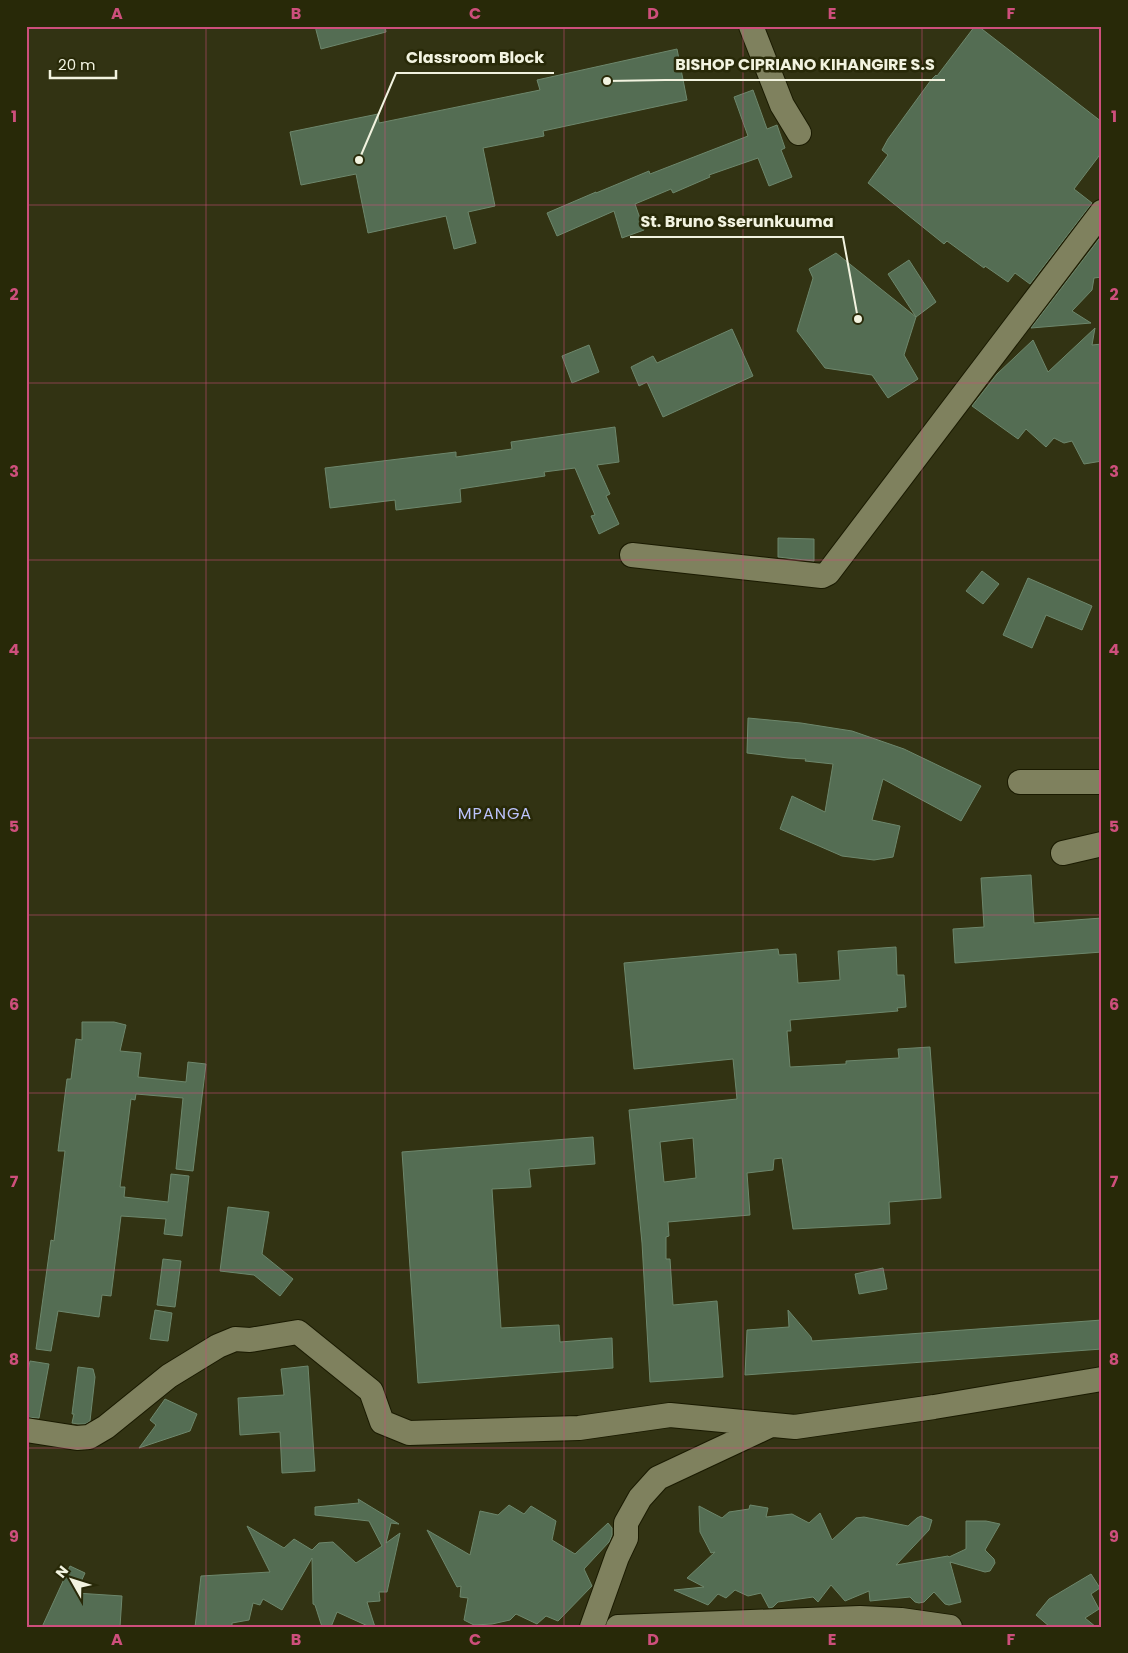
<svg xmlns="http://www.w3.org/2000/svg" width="1128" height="1653" font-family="Poppins,sans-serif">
<rect width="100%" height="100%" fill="#323313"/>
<path fill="#546d53" stroke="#6d876c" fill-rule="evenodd" d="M 315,26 L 385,26 L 386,32 L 321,49 Z
M 975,26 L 978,26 L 1102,122 L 1102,152 L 1074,189 L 1092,203 L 1030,284 L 1015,273 L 1008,282 L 985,266 L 984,268 L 947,241 L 944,244 L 868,183 L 888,155 L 882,150 L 888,139 L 931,80 L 936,75 L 937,76 Z
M 677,49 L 687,100 L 543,131 L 544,136 L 483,148 L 495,206 L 468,212 L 476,243 L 454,249 L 446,216 L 368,233 L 356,174 L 301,185 L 290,132 L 378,114 L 379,123 L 540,90 L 537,80 Z
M 753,90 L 767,129 L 777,125 L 785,148 L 781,150 L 792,177 L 769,186 L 758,158 L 709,175 L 710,177 L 673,193 L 671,189 L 635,204 L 644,230 L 622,238 L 614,211 L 557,236 L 547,213 L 596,192 L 596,193 L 649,171 L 650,174 L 748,136 L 734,97 Z
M 1102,235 L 1102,277 L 1094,278 L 1092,290 L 1072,311 L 1091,323 L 1031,328 Z
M 836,253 L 916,317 L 904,355 L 918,379 L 888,398 L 872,375 L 825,368 L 797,331 L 813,278 L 809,269 Z
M 909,260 L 936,302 L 916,317 L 888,274 Z
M 1095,328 L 1092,345 L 1102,344 L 1102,461 L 1084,464 L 1072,441 L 1064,443 L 1054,438 L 1046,447 L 1026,429 L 1018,439 L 972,406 L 997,374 L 1033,340 L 1048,372 Z
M 732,329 L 753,376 L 663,417 L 647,382 L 639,386 L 631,367 L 653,356 L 657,363 Z
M 589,345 L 599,372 L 572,383 L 562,356 Z
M 615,427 L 619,462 L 597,465 L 610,494 L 606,496 L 619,524 L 599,534 L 591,516 L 595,515 L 575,468 L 544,472 L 545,476 L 460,489 L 461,502 L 396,510 L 395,500 L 330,508 L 325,468 L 456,452 L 456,457 L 512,449 L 511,442 Z
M 778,538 L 814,539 L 814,561 L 778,557 Z
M 982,571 L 999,584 L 983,604 L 966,591 Z
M 1028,578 L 1092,606 L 1082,630 L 1046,615 L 1032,648 L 1003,635 Z
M 748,718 L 801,723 L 852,731 L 904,749 L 981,786 L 961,821 L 883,779 L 872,820 L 900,826 L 893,857 L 874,860 L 842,856 L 780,829 L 792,796 L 825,812 L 833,764 L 805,761 L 806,759 L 788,758 L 747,753 Z
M 1031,875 L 1034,923 L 1102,918 L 1102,952 L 955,963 L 953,929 L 984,927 L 981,878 Z
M 896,947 L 897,975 L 904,975 L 906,1007 L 897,1008 L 898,1011 L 790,1020 L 791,1031 L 787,1031 L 790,1067 L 846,1064 L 846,1061 L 899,1058 L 898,1049 L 930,1047 L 941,1198 L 889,1202 L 890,1224 L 793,1229 L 782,1158 L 774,1159 L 773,1170 L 747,1173 L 750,1215 L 668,1222 L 669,1236 L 666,1237 L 666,1259 L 670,1259 L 673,1305 L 717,1301 L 723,1377 L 650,1382 L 642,1243 L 629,1110 L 737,1099 L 733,1059 L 634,1069 L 624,963 L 778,949 L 779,955 L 796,954 L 798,983 L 840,980 L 838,951 ZM 693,1138 L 696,1178 L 664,1182 L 660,1142 Z
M 82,1022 L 114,1022 L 126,1025 L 120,1051 L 141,1053 L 138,1077 L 186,1082 L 188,1062 L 206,1064 L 193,1171 L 176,1169 L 183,1098 L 136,1094 L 135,1100 L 131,1099 L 120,1187 L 125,1187 L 124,1197 L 168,1202 L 171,1174 L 189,1176 L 182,1236 L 164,1234 L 166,1219 L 121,1216 L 111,1296 L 102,1295 L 99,1317 L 58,1311 L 51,1351 L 36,1349 L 51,1240 L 54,1241 L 65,1151 L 58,1151 L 67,1079 L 71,1079 L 76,1039 L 82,1040 Z
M 593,1137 L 595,1164 L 529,1169 L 531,1187 L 492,1189 L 501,1328 L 559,1325 L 560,1342 L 612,1338 L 613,1368 L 418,1383 L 402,1152 Z
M 228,1207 L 269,1212 L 262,1254 L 293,1279 L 280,1296 L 254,1275 L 220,1271 Z
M 163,1259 L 181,1261 L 175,1307 L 157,1305 Z
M 883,1268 L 887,1289 L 859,1294 L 855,1274 Z
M 155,1310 L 172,1313 L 168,1341 L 150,1339 Z
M 788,1310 L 811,1337 L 812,1341 L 1102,1320 L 1102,1349 L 745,1375 L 747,1330 L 789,1327 Z
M 30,1361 L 49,1364 L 39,1418 L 26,1417 L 26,1380 Z
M 308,1366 L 315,1471 L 282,1473 L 280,1432 L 240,1435 L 238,1398 L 284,1395 L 281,1369 Z
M 78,1367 L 93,1369 L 95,1377 L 90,1421 L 85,1424 L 78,1424 L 72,1423 L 74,1414 L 72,1414 Z
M 165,1399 L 197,1414 L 190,1431 L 139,1448 L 156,1425 L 150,1420 Z
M 358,1499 L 399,1524 L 391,1523 L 386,1543 L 400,1533 L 387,1592 L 379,1592 L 380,1601 L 367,1602 L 375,1627 L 370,1627 L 337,1612 L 331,1627 L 322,1627 L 315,1605 L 313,1604 L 312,1558 L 282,1610 L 263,1599 L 260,1605 L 253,1603 L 249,1620 L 232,1623 L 232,1627 L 195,1627 L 201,1576 L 270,1572 L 247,1526 L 284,1548 L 294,1539 L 312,1550 L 319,1543 L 333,1542 L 356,1563 L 382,1546 L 369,1521 L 315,1515 L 315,1507 L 359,1503 Z
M 509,1505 L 524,1514 L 531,1506 L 556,1521 L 552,1540 L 575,1554 L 608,1523 L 612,1528 L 612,1535 L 609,1542 L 584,1569 L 592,1586 L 558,1621 L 546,1616 L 537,1624 L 516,1614 L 510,1620 L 492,1624 L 474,1625 L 464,1620 L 468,1598 L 460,1597 L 461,1586 L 457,1587 L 427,1530 L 470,1555 L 480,1511 L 498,1515 Z
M 750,1505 L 768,1508 L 766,1517 L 792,1514 L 809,1523 L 820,1513 L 832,1540 L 856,1518 L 864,1517 L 908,1526 L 917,1518 L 921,1516 L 932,1520 L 929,1530 L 896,1565 L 948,1556 L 949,1557 L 966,1549 L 966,1521 L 986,1521 L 1000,1524 L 985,1550 L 994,1559 L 995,1563 L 990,1571 L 985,1572 L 950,1562 L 961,1602 L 949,1605 L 945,1604 L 934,1592 L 924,1602 L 919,1603 L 915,1602 L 910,1597 L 870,1601 L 869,1591 L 845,1601 L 831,1585 L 818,1602 L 813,1597 L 778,1602 L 773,1607 L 769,1608 L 761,1593 L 748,1596 L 735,1590 L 726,1598 L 718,1594 L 708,1605 L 674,1590 L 704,1587 L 687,1578 L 715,1552 L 711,1553 L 700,1532 L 699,1506 L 722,1518 L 729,1512 L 749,1509 Z
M 70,1566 L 85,1573 L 76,1593 L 122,1596 L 120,1627 L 42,1627 Z
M 1091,1574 L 1100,1588 L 1091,1594 L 1099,1609 L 1085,1618 L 1096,1627 L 1050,1627 L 1036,1615 L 1049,1599 Z"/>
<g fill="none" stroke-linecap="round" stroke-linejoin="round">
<defs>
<path id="minor" d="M 751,26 L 782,105 L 799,133
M 632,555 L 822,576 L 828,573 L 1102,212
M 1020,782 L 1102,782
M 1063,853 L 1102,844
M 26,1430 L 77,1438 L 89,1437 L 106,1427 L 169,1376 L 218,1346 L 235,1339 L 250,1340 L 298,1332 L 371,1391 L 382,1422 L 409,1433 L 579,1428 L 670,1415 L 795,1427 L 934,1407 L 1102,1379
M 592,1627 L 617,1557 L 626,1538 L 626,1523 L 640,1498 L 658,1478 L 769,1426
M 618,1627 L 860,1618 L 901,1620 L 950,1627"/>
</defs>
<use href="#minor" stroke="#1a1a00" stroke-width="26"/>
<use href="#minor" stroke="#7f815e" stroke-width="24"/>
</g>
<path fill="none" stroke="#ce4f7c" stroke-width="1" stroke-opacity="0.55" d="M 206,26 L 206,1627M 385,26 L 385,1627M 564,26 L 564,1627M 743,26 L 743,1627M 922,26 L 922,1627M 26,205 L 1102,205M 26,383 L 1102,383M 26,560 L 1102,560M 26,738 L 1102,738M 26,915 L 1102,915M 26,1093 L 1102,1093M 26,1270 L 1102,1270M 26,1448 L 1102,1448"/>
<g text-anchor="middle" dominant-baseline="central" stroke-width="5" stroke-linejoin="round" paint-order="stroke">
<g font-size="16" letter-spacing="1" fill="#bcc3fc" stroke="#282908">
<text x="495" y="813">MPANGA</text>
</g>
</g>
<path fill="none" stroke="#f2f3e0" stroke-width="2" d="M359 160L396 73H554M607 81L665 80H945M858 319L843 237H630"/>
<g fill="#f2f3e0" stroke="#282908" stroke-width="2">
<circle cx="359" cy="160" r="5"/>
<circle cx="607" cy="81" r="5"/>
<circle cx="858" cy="319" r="5"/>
</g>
<g font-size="16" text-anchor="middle" font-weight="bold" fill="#f2f3e0" stroke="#282908" stroke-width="5" stroke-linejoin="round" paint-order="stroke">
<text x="475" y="63">Classroom Block</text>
<text x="805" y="70">BISHOP CIPRIANO KIHANGIRE S.S</text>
<text x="737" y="227">St. Bruno Sserunkuuma</text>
</g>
<rect width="1128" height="1653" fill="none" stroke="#282908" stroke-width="55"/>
<g transform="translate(72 1580) rotate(309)" stroke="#282908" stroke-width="4" paint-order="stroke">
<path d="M0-4L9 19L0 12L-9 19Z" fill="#f2f3e0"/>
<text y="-8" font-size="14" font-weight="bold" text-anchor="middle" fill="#f2f3e0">N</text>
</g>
<path d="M50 70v8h66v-8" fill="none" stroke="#f2f3e0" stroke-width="2.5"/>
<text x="58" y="70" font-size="15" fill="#f2f3e0" stroke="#282908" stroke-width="4" paint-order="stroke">20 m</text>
<rect x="28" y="28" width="1072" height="1598" fill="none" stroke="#ce4f7c" stroke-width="2"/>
<g font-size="16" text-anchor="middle" font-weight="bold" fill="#ce4f7c">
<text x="117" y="19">A</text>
<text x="296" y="19">B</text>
<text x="475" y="19">C</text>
<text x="653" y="19">D</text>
<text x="832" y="19">E</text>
<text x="1011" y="19">F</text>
<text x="14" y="122">1</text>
<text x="1114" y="122">1</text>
<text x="14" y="300">2</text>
<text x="1114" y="300">2</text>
<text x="14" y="477">3</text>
<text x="1114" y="477">3</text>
<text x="14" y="655">4</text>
<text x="1114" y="655">4</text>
<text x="14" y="832">5</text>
<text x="1114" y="832">5</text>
<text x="14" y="1010">6</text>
<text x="1114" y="1010">6</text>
<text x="14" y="1187">7</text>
<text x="1114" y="1187">7</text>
<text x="14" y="1365">8</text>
<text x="1114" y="1365">8</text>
<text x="14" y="1542">9</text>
<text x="1114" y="1542">9</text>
<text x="117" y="1645">A</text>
<text x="296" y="1645">B</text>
<text x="475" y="1645">C</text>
<text x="653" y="1645">D</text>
<text x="832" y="1645">E</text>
<text x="1011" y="1645">F</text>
</g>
</svg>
